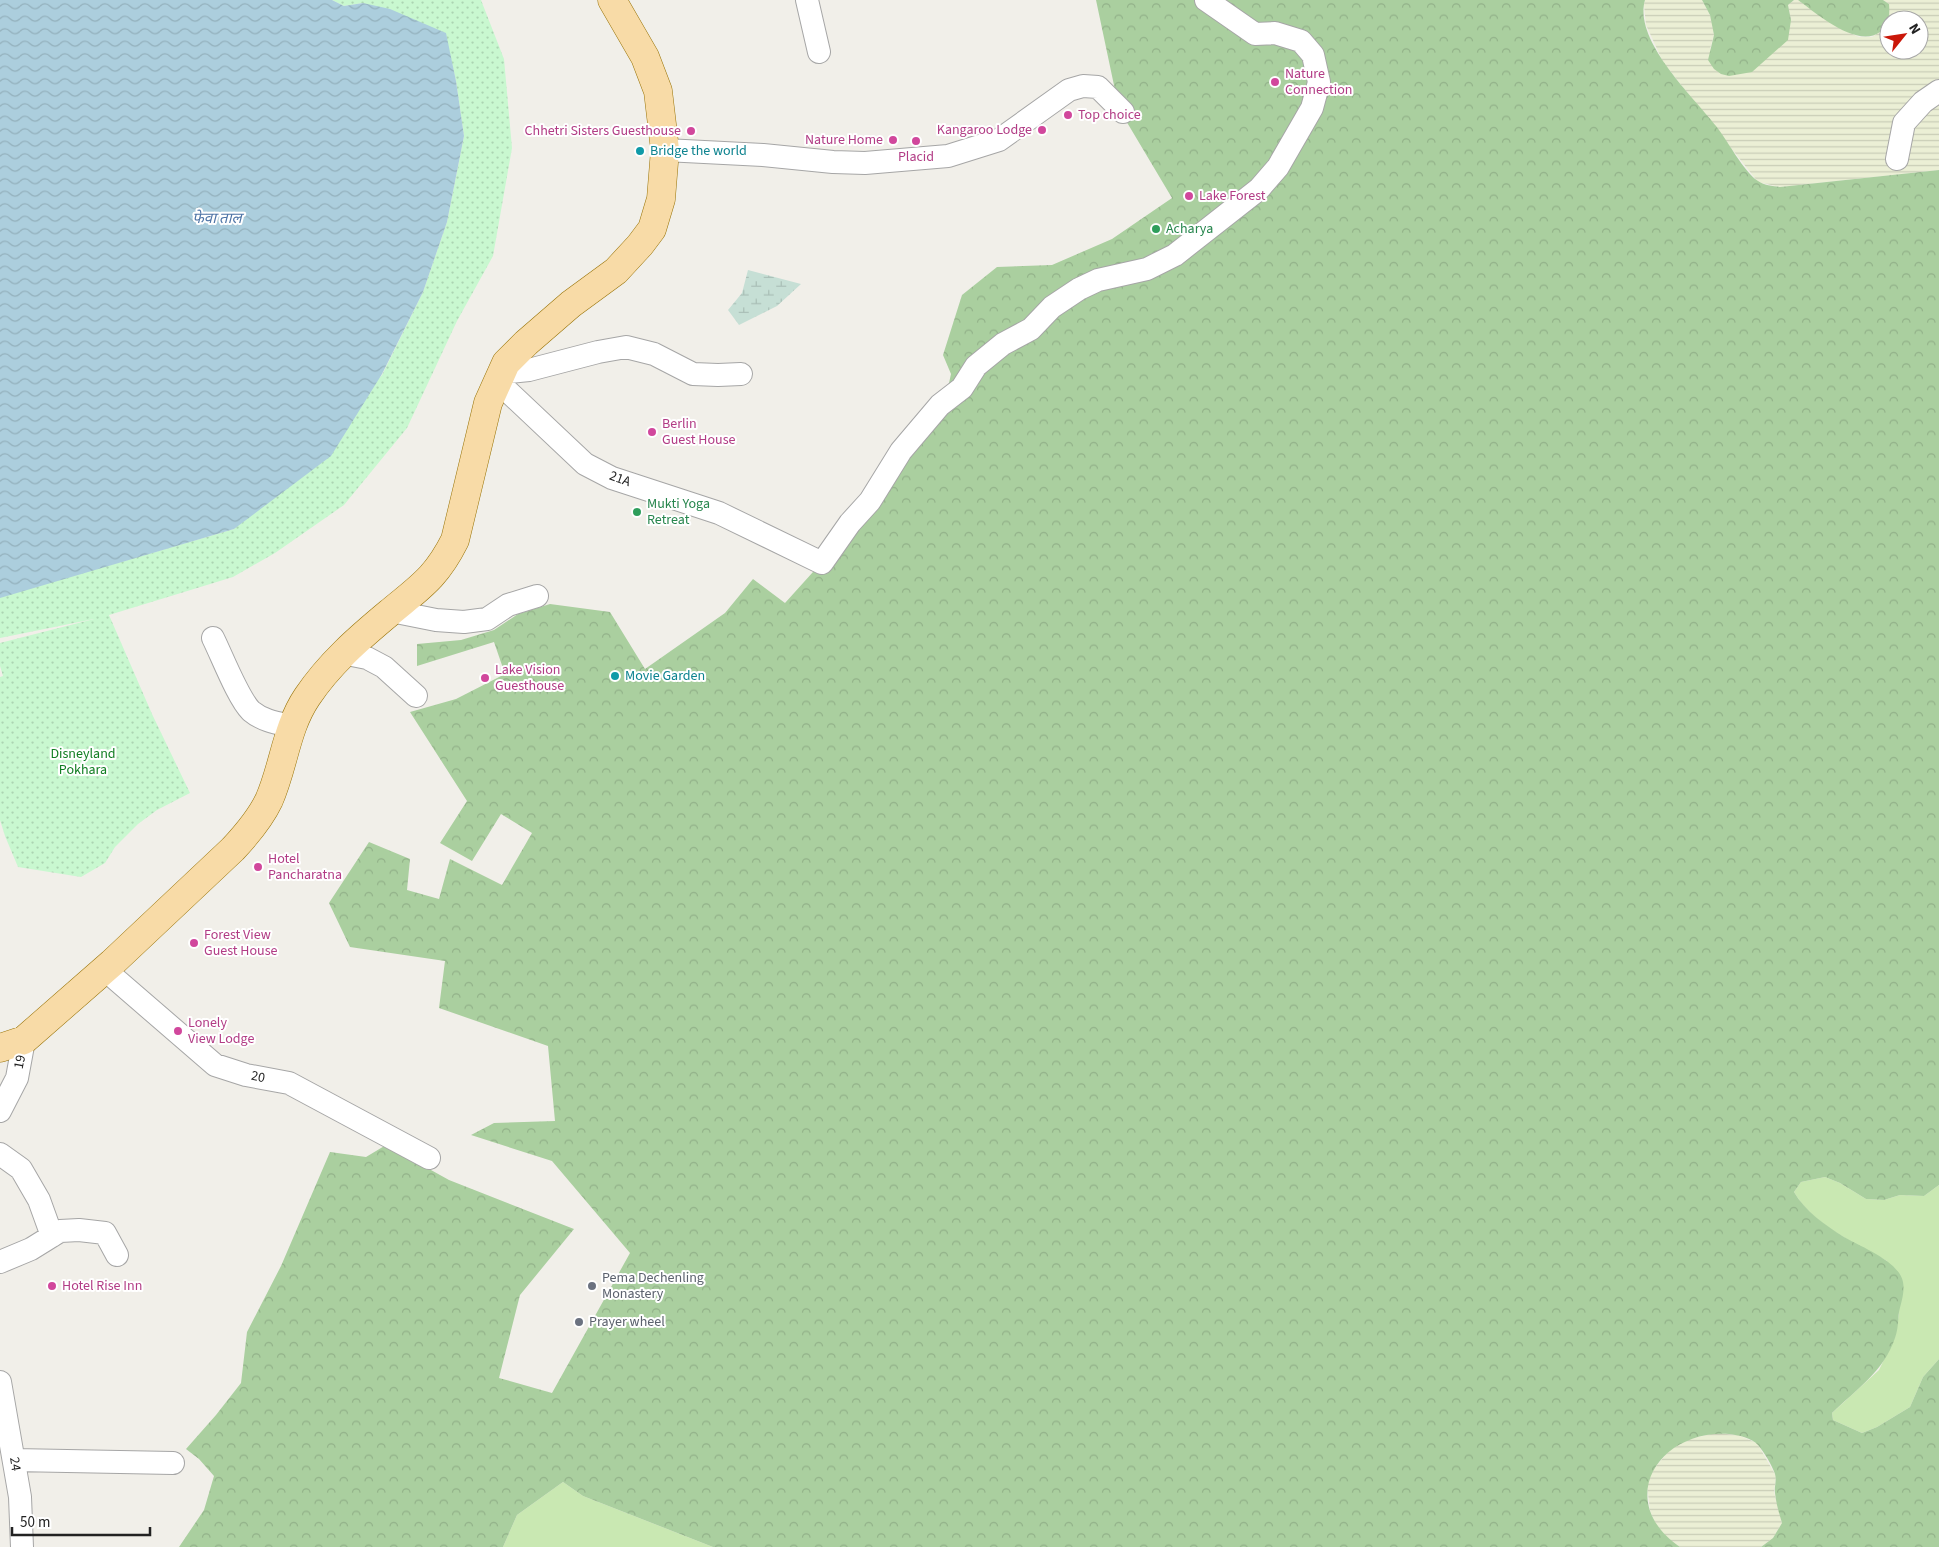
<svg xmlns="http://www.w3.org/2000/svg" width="1939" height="1547" font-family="'Source Sans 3','Noto Sans Devanagari',sans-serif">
<defs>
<pattern id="farmland-rules" width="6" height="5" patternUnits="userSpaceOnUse" patternTransform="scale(1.25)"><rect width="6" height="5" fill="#ebefd5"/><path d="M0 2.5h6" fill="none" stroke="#c9cdb7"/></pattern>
<pattern id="forest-crowns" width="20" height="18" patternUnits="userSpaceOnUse" patternTransform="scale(1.25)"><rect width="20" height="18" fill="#aacf9f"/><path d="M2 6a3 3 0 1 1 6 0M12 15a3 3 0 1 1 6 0" fill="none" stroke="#92b189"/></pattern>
<pattern id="wetland-marsh" width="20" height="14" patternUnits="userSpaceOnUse" patternTransform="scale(1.25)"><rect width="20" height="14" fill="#c6dfd5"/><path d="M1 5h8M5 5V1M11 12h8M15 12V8" fill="none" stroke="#aabfb7"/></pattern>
<pattern id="park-dots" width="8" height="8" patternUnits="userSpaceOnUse" patternTransform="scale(1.25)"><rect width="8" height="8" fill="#c9f8d0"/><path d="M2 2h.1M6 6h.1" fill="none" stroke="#acd4b2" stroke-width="1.8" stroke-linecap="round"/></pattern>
<pattern id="water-waves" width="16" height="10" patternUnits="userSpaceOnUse" patternTransform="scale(1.25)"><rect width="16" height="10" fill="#accedd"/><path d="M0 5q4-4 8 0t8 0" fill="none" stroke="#94b1bd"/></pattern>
</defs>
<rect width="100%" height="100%" fill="#f1efe9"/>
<path fill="url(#farmland-rules)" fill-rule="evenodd" d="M 1645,0 L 1702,0 L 1710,15 L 1712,23 L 1714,35 L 1710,49 L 1791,20 L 1788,5 L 1794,0 L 1798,0 L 1841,29 L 1859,37 L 1872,37 L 1881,31 L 1889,4 L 1883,0 L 1939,0 L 1939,170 L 1780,187 L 1758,182 L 1663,62 L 1646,25 L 1644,5 ZM 1889,20 L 1919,20 L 1919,50 L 1889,50 Z
M 1715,1433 L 1738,1435 L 1757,1443 L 1776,1476 L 1774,1492 L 1782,1523 L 1773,1538 L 1761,1547 L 1680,1547 L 1671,1541 L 1656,1526 L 1650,1510 L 1647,1485 L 1652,1471 L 1669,1451 L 1686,1440 Z"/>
<path fill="#c9e8b2" d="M 1825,1177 L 1840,1183 L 1866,1199 L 1884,1200 L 1900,1195 L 1924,1196 L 1939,1185 L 1939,1359 L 1923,1377 L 1910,1407 L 1877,1427 L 1862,1433 L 1833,1420 L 1832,1413 L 1879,1370 L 1895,1337 L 1899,1314 L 1887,1261 C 1855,1243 1813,1225 1794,1192 L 1801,1182 Z
M 563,1482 L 583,1496 L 713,1547 L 503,1547 L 517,1515 Z"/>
<path fill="url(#forest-crowns)" d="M 1096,0 L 1645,0 C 1633,41 1694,97 1716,126 C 1728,141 1743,171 1758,181 C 1763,185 1773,186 1780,187 L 1939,170 L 1939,1185 L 1924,1196 L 1900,1195 L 1884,1200 L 1866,1199 L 1840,1183 L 1825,1177 L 1801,1182 L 1794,1192 C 1805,1211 1825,1225 1844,1237 C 1861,1247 1899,1261 1903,1282 C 1905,1292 1901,1303 1899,1312 C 1898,1321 1898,1330 1895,1338 C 1884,1371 1856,1390 1832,1413 L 1833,1420 L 1862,1433 L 1877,1427 L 1910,1407 L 1923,1377 L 1939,1359 L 1939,1547 L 1761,1547 L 1773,1538 L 1782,1523 C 1779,1513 1776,1503 1775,1493 C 1774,1487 1777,1480 1775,1474 C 1772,1465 1764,1452 1758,1445 C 1752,1438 1738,1435 1729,1434 C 1659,1429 1613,1501 1680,1547 L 713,1547 L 583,1496 L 563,1482 L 517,1515 L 503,1547 L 179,1547 L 204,1510 L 214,1476 L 199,1459 L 186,1449 L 216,1415 L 241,1383 L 247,1332 L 281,1266 L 330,1152 L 366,1157 L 386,1145 L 449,1180 L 574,1229 L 520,1295 L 499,1378 L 552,1393 L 630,1253 L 552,1161 L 471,1135 L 494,1123 L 555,1121 L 548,1046 L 439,1008 L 445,961 L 350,947 L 329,903 L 369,842 L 410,859 L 407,890 L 439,899 L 450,859 L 502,885 L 532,833 L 501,814 L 472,861 L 440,843 L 467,801 L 410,712 L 456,699 L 505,674 L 494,642 L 417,666 L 417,644 L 461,640 L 494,630 L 518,614 L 550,604 L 610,612 L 645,669 L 725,613 L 753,579 L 785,603 L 878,500 L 943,410 L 951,374 L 943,355 L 962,295 L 997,267 L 1052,265 L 1112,239 L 1172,198 L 1119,109 Z
M 1702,0 L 1794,0 L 1788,5 L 1791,20 L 1788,40 L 1752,72 L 1729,76 L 1721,74 L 1714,69 L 1708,60 L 1714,35 L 1710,15 Z
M 1798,0 L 1883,0 L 1889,4 C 1890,15 1889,25 1880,32 C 1857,49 1816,13 1798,0 Z"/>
<path fill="url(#wetland-marsh)" d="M 748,270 L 801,284 L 777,306 L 739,325 L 728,310 L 742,293 Z"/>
<path fill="url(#park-dots)" d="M 332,0 L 481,0 L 504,59 L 512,148 L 493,256 L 457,321 L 407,428 L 344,505 L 275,553 L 233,577 L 109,615 L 152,714 L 190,793 L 157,810 L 138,824 L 115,847 L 105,863 L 81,877 L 18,867 L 5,836 L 0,820 L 0,677 L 3,676 L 0,666 L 0,643 L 94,619 L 0,638 L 0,597 L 234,529 L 382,375 L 423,292 L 447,222 L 464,136 L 456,81 L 445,33 L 363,3 L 344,6 Z"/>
<path fill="url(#water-waves)" d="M 0,0 L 332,0 L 344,6 L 363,3 L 390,9 L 446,33 L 456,81 L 464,136 L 447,222 L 423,292 L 382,374 L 331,456 L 234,529 L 0,598 Z"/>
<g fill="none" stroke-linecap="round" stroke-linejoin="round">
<defs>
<path id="minor" d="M 807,0 L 819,52
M 665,150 L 763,155 L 833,162 L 865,163 L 948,156 L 999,140 L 1069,90 L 1083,86 L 1098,87 L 1123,112
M 1897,159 L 1904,123 L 1923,102 L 1939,91
M 500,373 L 529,370 L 598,352 L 626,347 L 654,354 L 693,374 L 718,375 L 741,374
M 497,381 L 585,464 L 612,478 L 719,513 L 822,563 L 850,523 L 870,501 L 901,451 L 940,405 L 962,388 L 976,366 L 1003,344 L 1031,329 L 1052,307 L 1079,289 L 1098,280 L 1147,269 L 1175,255 L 1259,189 L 1278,167 L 1312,108 L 1319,82 L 1313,55 L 1301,41 L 1275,33 L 1255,34 L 1206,0
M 391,611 L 436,620 L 464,622 L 487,619 L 508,605 L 537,596
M 213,638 C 222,656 238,698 251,711 C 263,721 277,723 291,726
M 342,653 L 367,658 L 384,667 L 416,696
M 104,969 L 215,1065 L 246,1075 L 289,1083 L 429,1158
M 0,1111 L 17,1078 L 24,1040
M 0,1154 L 21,1169 L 39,1200 L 52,1236
M 0,1262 L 31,1249 L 60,1231 L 79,1230 L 105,1233 L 117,1255
M 0,1382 L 20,1497 L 22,1547
M 14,1460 L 173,1463"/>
<path id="major" d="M 0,1048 L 24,1040 L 112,963 L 233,849 C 247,834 260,819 269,800 C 284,766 286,728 307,697 C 329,664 359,638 389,613 C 420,587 436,578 455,540 L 488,403 L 506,363 L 526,343 L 571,304 L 616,271 L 640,245 L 652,229 L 661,199 L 665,150 L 658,91 L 645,57 L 612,0"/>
</defs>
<use href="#minor" stroke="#a6a6a6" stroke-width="24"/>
<use href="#major" stroke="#987307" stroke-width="29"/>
<use href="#minor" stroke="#fff" stroke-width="22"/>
<use href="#major" stroke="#f8dba7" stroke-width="28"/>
</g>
<g fill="#d1479c" stroke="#fff" stroke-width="2">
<circle cx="1275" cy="82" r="5"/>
<circle cx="1068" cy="115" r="5"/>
<circle cx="1042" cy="130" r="5"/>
<circle cx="691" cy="131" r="5"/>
<circle cx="893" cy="140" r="5"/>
<circle cx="916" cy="141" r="5"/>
<circle cx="1189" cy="196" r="5"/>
<circle cx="652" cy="432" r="5"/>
<circle cx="485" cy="678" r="5"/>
<circle cx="258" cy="867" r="5"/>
<circle cx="194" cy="943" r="5"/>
<circle cx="178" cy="1031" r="5"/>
<circle cx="52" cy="1286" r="5"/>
</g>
<g fill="#0f9aa8" stroke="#fff" stroke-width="2">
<circle cx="640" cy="151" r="5"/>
<circle cx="615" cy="676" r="5"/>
</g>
<g fill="#2e9e5b" stroke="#fff" stroke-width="2">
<circle cx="1156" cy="229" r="5"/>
<circle cx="637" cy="512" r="5"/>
</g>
<g fill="#6b7280" stroke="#fff" stroke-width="2">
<circle cx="592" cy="1286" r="5"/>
<circle cx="579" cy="1322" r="5"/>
</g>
<g text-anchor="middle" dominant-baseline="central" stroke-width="4" stroke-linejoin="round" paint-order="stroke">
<g font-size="14" fill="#b23c85" stroke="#fff" text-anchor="start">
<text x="1285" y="74">Nature<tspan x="1285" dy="16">Connection</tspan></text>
<text x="1078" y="115">Top choice</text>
<text x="1032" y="130" text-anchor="end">Kangaroo Lodge</text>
<text x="681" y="131" text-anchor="end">Chhetri Sisters Guesthouse</text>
<text x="883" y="140" text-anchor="end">Nature Home</text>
<text x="916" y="157" text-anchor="middle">Placid</text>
<text x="1199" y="196">Lake Forest</text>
<text x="662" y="424">Berlin<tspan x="662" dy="16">Guest House</tspan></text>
<text x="495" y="670">Lake Vision<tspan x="495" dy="16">Guesthouse</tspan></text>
<text x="268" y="859">Hotel<tspan x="268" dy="16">Pancharatna</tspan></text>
<text x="204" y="935">Forest View<tspan x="204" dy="16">Guest House</tspan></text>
<text x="188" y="1023">Lonely<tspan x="188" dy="16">View Lodge</tspan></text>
<text x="62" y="1286">Hotel Rise Inn</text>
</g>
<g font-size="14" fill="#0d838f" stroke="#fff" text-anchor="start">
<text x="650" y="151">Bridge the world</text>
<text x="625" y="676">Movie Garden</text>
</g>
<g font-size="14" fill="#27864d" stroke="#fff" text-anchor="start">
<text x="1166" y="229">Acharya</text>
<text x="647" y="504">Mukti Yoga<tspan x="647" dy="16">Retreat</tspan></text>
</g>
<g font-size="14" fill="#222" stroke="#fff">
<text transform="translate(620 479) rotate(20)">21A</text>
<text transform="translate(20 1062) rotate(-79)">19</text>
<text transform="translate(258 1077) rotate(11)">20</text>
<text transform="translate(15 1464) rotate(81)">24</text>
</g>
<g font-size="14" fill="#117e22" stroke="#fff">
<text x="83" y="754">Disneyland<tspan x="83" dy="16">Pokhara</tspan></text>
</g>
<g font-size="14" fill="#5b616d" stroke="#fff" text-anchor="start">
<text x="602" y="1278">Pema Dechenling<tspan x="602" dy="16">Monastery</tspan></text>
<text x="589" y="1322">Prayer wheel</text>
</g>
<g font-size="15" font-style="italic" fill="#4e74a6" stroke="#fff">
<text x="217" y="218">फेवा ताल</text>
</g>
</g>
<g transform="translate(1904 35) rotate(60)"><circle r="24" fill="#ffffff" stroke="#a7a7a7"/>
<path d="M0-4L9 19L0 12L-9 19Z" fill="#ca1709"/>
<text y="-8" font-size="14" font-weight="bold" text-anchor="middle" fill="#222222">N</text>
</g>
<path d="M12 1527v8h138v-8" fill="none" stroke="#222222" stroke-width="2.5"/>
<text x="20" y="1527" font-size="15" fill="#222222" stroke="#ffffff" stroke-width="4" paint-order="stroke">50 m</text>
</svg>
